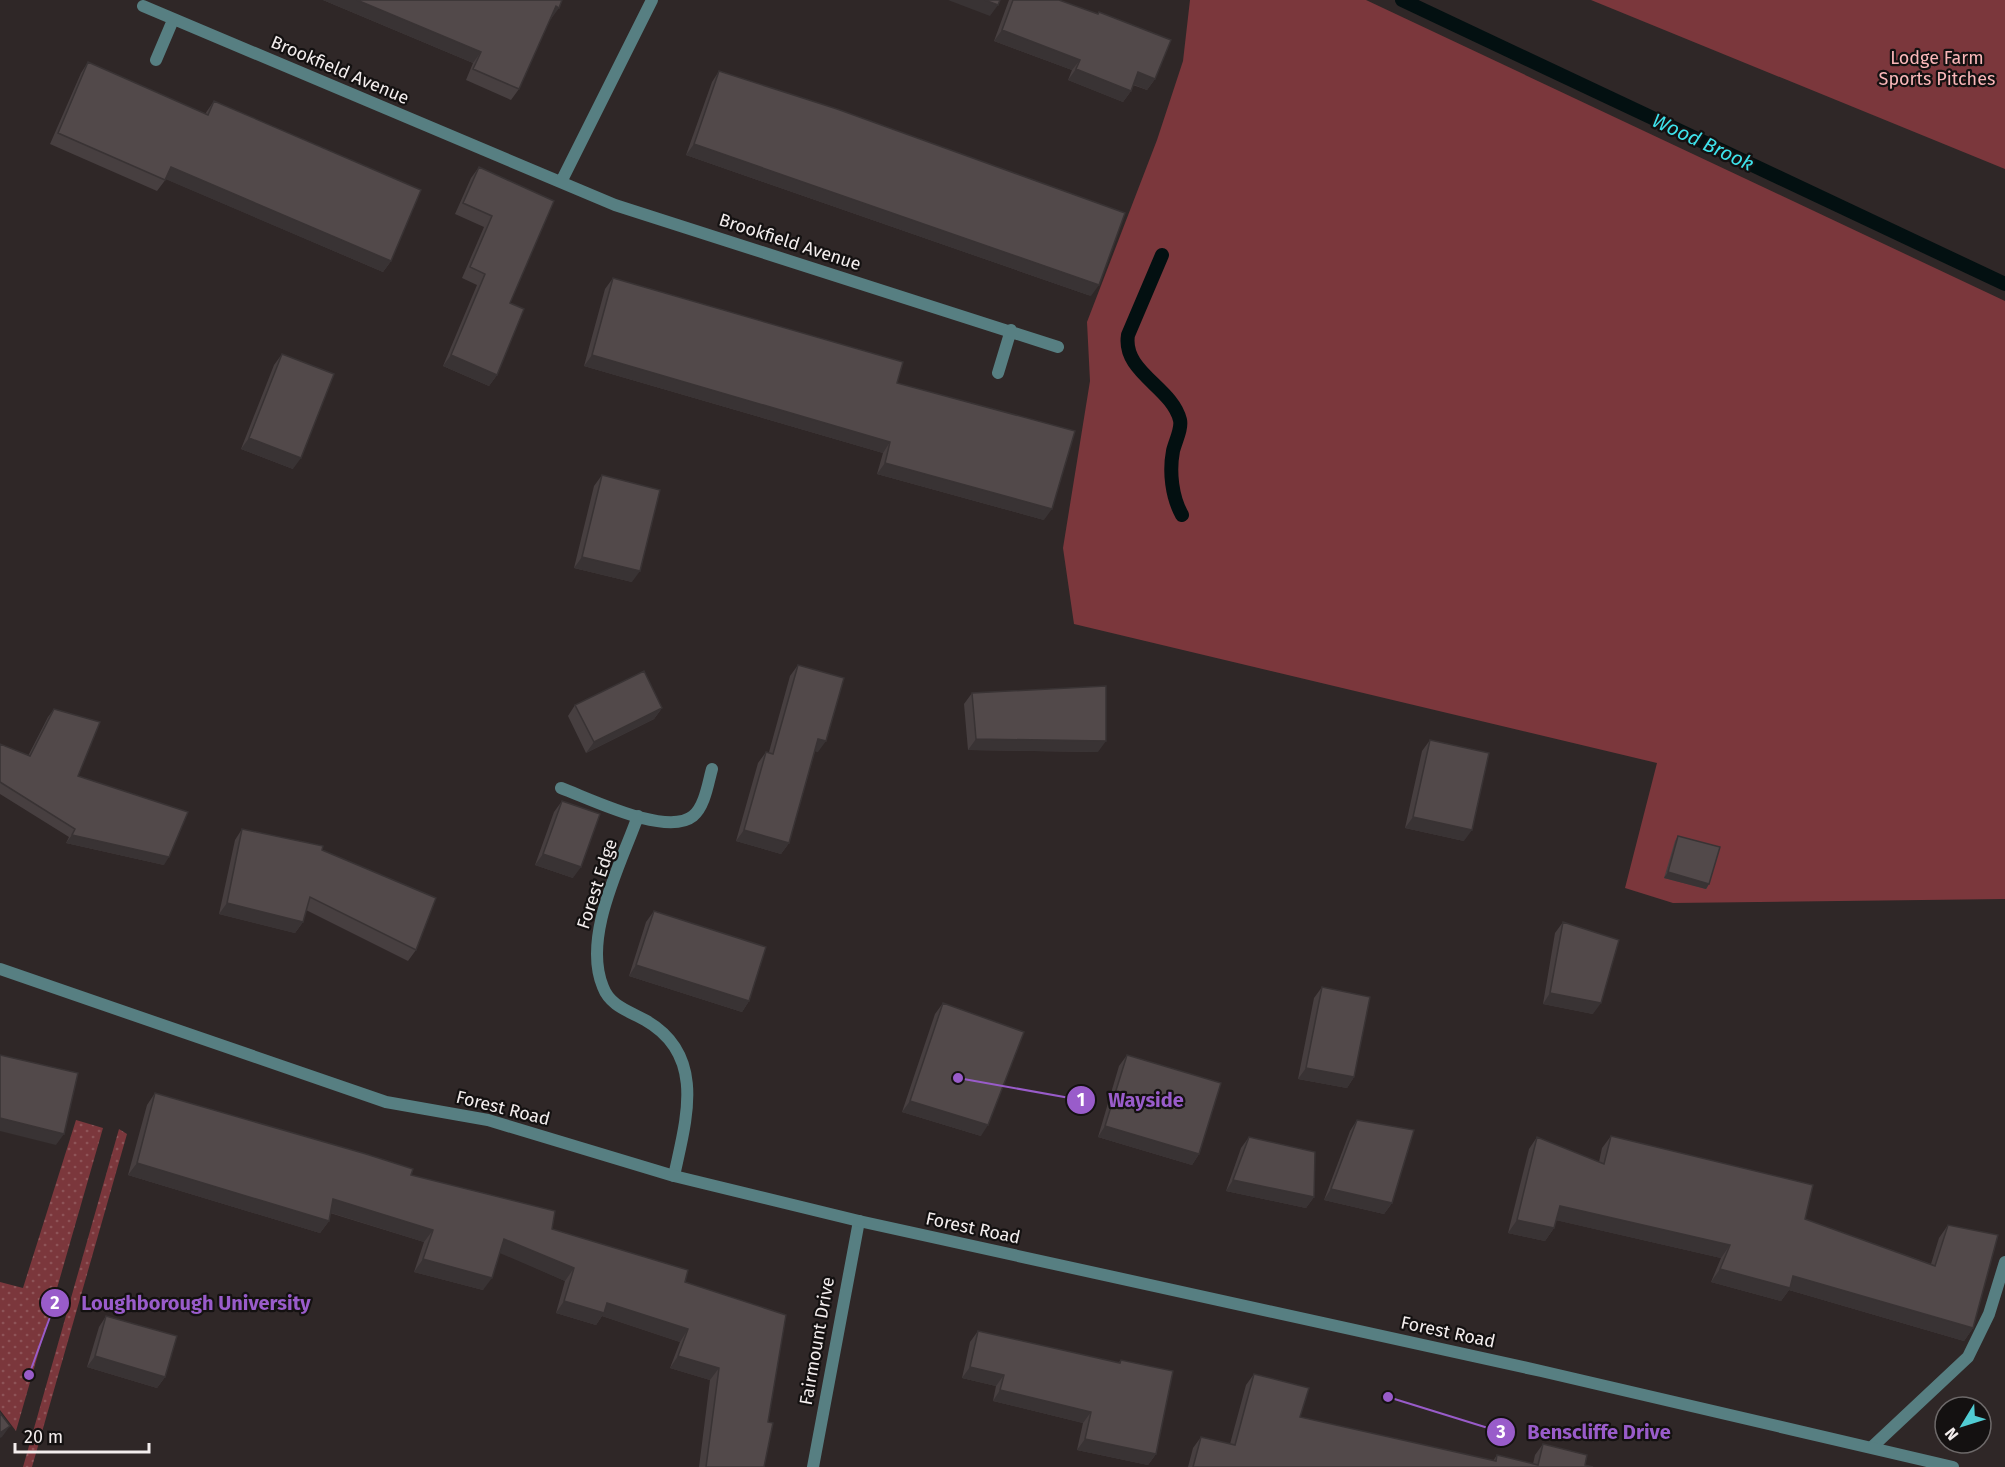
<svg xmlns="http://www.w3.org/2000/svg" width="2005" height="1467" font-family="'Fira Sans',sans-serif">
<defs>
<pattern id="grass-dots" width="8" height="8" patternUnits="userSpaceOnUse" patternTransform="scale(1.5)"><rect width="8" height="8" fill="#7b373c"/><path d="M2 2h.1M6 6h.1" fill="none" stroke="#8e5458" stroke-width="1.8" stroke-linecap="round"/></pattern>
</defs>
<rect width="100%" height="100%" fill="#2f2727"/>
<path fill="url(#grass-dots)" d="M 76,1120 L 103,1128 L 16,1431 L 0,1410 L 0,1282 L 23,1288 Z
M 119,1129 L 127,1134 L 32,1467 L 23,1467 Z"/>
<path fill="#7b373c" d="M 1190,0 L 1366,0 L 2005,301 L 2005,899 L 1673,903 L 1625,888 L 1657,763 L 1074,624 L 1063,548 L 1090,381 L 1087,322 L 1157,140 L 1183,61 Z
M 1591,0 L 2005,0 L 2005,169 Z"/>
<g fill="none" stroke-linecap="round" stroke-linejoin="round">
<path stroke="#031011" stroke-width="14" d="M 1402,0 L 2005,284
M 1162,255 L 1128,335 C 1122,372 1172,387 1180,420 C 1182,429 1175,442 1173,451 C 1169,472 1172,497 1182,515"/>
<path stroke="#577f82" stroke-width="12" d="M 143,6 L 615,205 L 1058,347
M 156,60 L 173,20
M 561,182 L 652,0
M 998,373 L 1011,330
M 561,788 C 591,799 667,837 693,816 C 705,806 708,783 712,769
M 638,816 C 621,864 582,937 603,987 C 610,1006 629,1011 645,1020 C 707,1055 686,1120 674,1176
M 1872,1447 L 1968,1357 L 1989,1314 L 2005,1262
M 813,1467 L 859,1221"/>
<path stroke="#577f82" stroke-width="12" d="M 0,969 L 386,1102 L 488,1120 L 674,1176 L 859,1221 L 1541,1371 L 1953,1467"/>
</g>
<path fill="#473f40" d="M 323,0 L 562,0 L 551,19 L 550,18 L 519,89 L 511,100 L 466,80 L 473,63 Z
M 1009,0 L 1059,0 L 1097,14 L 1099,12 L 1155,79 L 1147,90 L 1133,85 L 1131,91 L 1123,102 L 1068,80 L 1072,70 L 994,41 Z
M 88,62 L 205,114 L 214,101 L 391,261 L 383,272 L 166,179 L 157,191 L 50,144 L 81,73 Z
M 719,71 L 1091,296 L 686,155 L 712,82 Z
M 479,167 L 554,201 L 510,303 L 497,375 L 489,386 L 443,366 L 477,285 L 462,278 L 484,227 L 455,214 L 471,178 Z
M 613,278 L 897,383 L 1044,520 L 877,474 L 883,453 L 584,366 L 605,289 Z
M 282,354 L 293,469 L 241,449 L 274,365 Z
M 602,475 L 632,582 L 574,568 L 594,486 Z
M 798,665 L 818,752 L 815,751 L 789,843 L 781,854 L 736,841 L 758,763 L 766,752 L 769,752 L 790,676 Z
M 972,693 L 1098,752 L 968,750 L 964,704 Z
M 575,705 L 662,708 L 654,719 L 586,753 L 568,716 Z
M 54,709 L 78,776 L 164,865 L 66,843 L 69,837 L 0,794 L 0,744 L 28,756 L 48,717 Z
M 1430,740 L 1464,841 L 1405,828 L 1422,751 Z
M 562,801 L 573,878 L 535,865 L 554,812 Z
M 242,829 L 322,850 L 416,950 L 408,961 L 306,910 L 303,922 L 295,933 L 219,914 L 235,840 Z
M 1678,836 L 1709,884 L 1706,889 L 1664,878 L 1675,841 Z
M 654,911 L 749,1001 L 742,1012 L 629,976 L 646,922 Z
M 1563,922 L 1593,1014 L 1543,1004 L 1555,933 Z
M 1322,987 L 1354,1077 L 1347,1088 L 1298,1079 L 1314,998 Z
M 943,1003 L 981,1136 L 902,1112 L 935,1014 Z
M 1127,1055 L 1199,1154 L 1192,1165 L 1098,1137 L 1119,1066 Z
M 155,1093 L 411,1175 L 552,1229 L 685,1282 L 768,1422 L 764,1467 L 699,1467 L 710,1380 L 670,1368 L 680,1342 L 602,1316 L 596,1325 L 556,1313 L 565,1281 L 500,1252 L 483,1290 L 414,1272 L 424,1242 L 330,1213 L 329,1221 L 320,1233 L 128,1175 L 147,1105 Z
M 1357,1120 L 1392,1203 L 1384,1214 L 1324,1200 L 1350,1131 Z
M 1611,1136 L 1805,1219 L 1931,1264 L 1939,1238 L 1948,1225 L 1973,1328 L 1964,1341 L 1789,1290 L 1781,1301 L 1711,1282 L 1721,1258 L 1556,1220 L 1554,1228 L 1545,1241 L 1508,1233 L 1529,1149 L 1537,1137 L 1599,1162 L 1602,1148 Z
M 1249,1137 L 1314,1197 L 1306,1208 L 1226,1191 L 1241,1148 Z
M 106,1316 L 165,1377 L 157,1388 L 87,1367 L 99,1327 Z
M 978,1331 L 1118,1363 L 1121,1360 L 1156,1454 L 1148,1465 L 1077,1450 L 1083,1423 L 993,1401 L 996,1386 L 962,1378 L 970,1342 Z
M 1254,1374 L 1300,1417 L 1493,1461 L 1497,1455 L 1533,1464 L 1535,1455 L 1543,1444 L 1585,1465 L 1593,1467 L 1188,1467 L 1193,1448 L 1201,1437 L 1230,1444 L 1246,1385 Z"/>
<path fill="#393334" d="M 323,0 L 357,0 L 481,52 L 473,63 Z
M 948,0 L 985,0 L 998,5 L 990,16 Z
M 556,6 L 559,8 L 551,19 L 548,17 Z
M 1002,30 L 1080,60 L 1072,70 L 994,41 Z
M 1076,69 L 1131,91 L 1123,102 L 1068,80 Z
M 1138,72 L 1155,79 L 1147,90 L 1130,83 Z
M 694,144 L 1099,285 L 1091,296 L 686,155 Z
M 171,167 L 391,261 L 383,272 L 163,178 Z
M 451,355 L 497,375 L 489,386 L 443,366 Z
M 592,355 L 890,442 L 883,453 L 584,366 Z
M 249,438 L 301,458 L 293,469 L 241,449 Z
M 885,463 L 1052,509 L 1044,520 L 877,474 Z
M 582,557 L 640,571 L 632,582 L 574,568 Z
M 662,708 L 654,719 L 586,753 L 594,742 Z
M 818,739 L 826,741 L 818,752 L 810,750 Z
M 976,739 L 1106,741 L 1098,752 L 968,750 Z
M 1413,817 L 1472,830 L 1464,841 L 1405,828 Z
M 744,830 L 789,843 L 781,854 L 736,841 Z
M 72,835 L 169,857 L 164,865 L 66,843 Z
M 543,854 L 581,867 L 573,878 L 535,865 Z
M 1668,872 L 1709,884 L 1706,889 L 1664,878 Z
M 227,903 L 303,922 L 295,933 L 219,914 Z
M 636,965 L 749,1001 L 742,1012 L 629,976 Z
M 1550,993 L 1601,1003 L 1593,1014 L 1543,1004 Z
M 1306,1068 L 1354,1077 L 1347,1088 L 1298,1079 Z
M 910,1101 L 988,1125 L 981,1136 L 902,1112 Z
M 0,1118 L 64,1134 L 56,1145 L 0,1131 Z
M 1105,1126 L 1199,1154 L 1192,1165 L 1098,1137 Z
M 137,1163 L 329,1221 L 320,1233 L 128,1175 Z
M 1233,1180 L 1314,1197 L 1306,1208 L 1226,1191 Z
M 1331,1189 L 1392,1203 L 1384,1214 L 1324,1200 Z
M 333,1199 L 433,1230 L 424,1242 L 325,1211 Z
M 1560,1206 L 1730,1245 L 1721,1258 L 1551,1219 Z
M 1517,1220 L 1554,1228 L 1545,1241 L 1508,1233 Z
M 504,1239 L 574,1268 L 565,1281 L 495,1251 Z
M 423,1259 L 492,1278 L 483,1290 L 414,1272 Z
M 1720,1269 L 1793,1276 L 1973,1328 L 1964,1341 L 1789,1290 L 1781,1301 L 1711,1282 Z
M 564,1301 L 607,1303 L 688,1329 L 680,1342 L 602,1316 L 596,1325 L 556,1313 Z
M 95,1356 L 165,1377 L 157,1388 L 87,1367 Z
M 678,1356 L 719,1368 L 710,1380 L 670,1368 Z
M 970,1367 L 1004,1375 L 996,1386 L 962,1378 Z
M 1000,1390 L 1091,1412 L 1083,1423 L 993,1401 Z
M 10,1426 L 2,1437 L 0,1438 L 0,1433 Z
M 1085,1439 L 1156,1454 L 1148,1465 L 1077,1450 Z"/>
<path fill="#52494a" stroke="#393334" stroke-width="1.5" d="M 357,0 L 562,0 L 559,8 L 556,6 L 519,89 L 473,69 L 481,52 Z
M 985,0 L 1000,0 L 998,5 Z
M 1013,0 L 1059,0 L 1098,14 L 1099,12 L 1171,40 L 1155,79 L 1138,72 L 1131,91 L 1076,69 L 1080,60 L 1002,30 Z
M 88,62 L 208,115 L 214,101 L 421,190 L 391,261 L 171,167 L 165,180 L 58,133 Z
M 719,71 L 837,109 L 1125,213 L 1099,285 L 694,144 Z
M 479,167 L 554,201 L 510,303 L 524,309 L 497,375 L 451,355 L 485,274 L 470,267 L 492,216 L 463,203 Z
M 613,278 L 903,362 L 897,383 L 1075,431 L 1052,509 L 885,463 L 890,442 L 592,355 Z
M 282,354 L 334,374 L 301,458 L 249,438 Z
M 602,475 L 660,490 L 640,571 L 582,557 Z
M 798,665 L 844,678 L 826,741 L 818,739 L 789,843 L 744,830 L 766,752 L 773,754 Z
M 644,671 L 662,708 L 594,742 L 575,705 Z
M 1106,686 L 1106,741 L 976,739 L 972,693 Z
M 54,709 L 100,722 L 78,776 L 188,812 L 169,857 L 72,835 L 75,829 L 0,782 L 0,744 L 30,756 Z
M 1430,740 L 1489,753 L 1472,830 L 1413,817 Z
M 562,801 L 600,814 L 581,867 L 543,854 Z
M 242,829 L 323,846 L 322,850 L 436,898 L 416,950 L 310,897 L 303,922 L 227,903 Z
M 1678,836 L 1720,847 L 1709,884 L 1668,872 Z
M 654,911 L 766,947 L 749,1001 L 636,965 Z
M 1563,922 L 1619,940 L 1601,1003 L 1550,993 Z
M 1322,987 L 1370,997 L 1354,1077 L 1306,1068 Z
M 943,1003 L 1024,1032 L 988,1125 L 910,1101 Z
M 0,1055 L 78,1073 L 64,1134 L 0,1118 Z
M 1127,1055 L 1221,1083 L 1199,1154 L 1105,1126 Z
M 155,1093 L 366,1154 L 413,1169 L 411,1175 L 555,1211 L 552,1229 L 688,1270 L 685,1282 L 786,1315 L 768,1422 L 773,1423 L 764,1467 L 706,1467 L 719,1368 L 678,1356 L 688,1329 L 607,1303 L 604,1313 L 564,1301 L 574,1268 L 504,1239 L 492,1278 L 423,1259 L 433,1230 L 333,1199 L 329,1221 L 137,1163 Z
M 1357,1120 L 1414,1130 L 1392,1203 L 1331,1189 Z
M 1611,1136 L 1813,1185 L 1805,1219 L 1935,1266 L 1948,1225 L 1998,1235 L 1973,1328 L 1793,1276 L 1790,1288 L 1720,1269 L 1730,1245 L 1560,1206 L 1554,1228 L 1517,1220 L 1537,1137 L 1604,1164 Z
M 1249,1137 L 1315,1152 L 1314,1197 L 1233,1180 Z
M 106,1316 L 177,1336 L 165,1377 L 95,1356 Z
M 978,1331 L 1120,1363 L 1121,1360 L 1173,1371 L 1156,1454 L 1085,1439 L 1091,1412 L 1000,1390 L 1004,1375 L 970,1367 Z
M 1254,1374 L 1309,1388 L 1300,1417 L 1496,1461 L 1497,1455 L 1538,1465 L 1543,1444 L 1587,1455 L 1585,1465 L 1593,1467 L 1193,1467 L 1201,1437 L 1235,1445 Z
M 0,1413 L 10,1426 L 0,1433 Z"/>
<g text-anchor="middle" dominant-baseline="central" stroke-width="4.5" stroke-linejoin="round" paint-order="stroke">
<g font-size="18" fill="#fab7b9" stroke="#141111">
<text x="1937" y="58">Lodge Farm<tspan x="1937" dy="21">Sports Pitches</tspan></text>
</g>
<g font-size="18" fill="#f3eded" stroke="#141111">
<text transform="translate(340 70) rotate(23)">Brookfield Avenue</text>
<text transform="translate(790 242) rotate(18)">Brookfield Avenue</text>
<text transform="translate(597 884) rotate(-72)">Forest Edge</text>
<text transform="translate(503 1108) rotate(14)">Forest Road</text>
<text transform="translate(973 1228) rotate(12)">Forest Road</text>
<text transform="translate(1448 1332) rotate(12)">Forest Road</text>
<text transform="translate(817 1341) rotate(-80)">Fairmount Drive</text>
</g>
<g font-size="20" font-style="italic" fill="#3ee3ec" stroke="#141111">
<text transform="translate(1703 142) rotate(25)">Wood Brook</text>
</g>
</g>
<path fill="none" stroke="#995cca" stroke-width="2" d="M958 1078L1081 1100M29 1375L55 1303M1388 1397L1501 1432"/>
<g fill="#995cca" stroke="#141111" stroke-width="2">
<circle cx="958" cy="1078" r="6"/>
<circle cx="29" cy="1375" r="6"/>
<circle cx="1388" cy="1397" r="6"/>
<circle cx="1081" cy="1100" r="15"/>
<circle cx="55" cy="1303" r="15"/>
<circle cx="1501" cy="1432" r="15"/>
</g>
<g font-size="18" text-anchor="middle" font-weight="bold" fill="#fff">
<text x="1081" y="1106">1</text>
<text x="55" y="1309">2</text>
<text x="1501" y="1438">3</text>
</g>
<g font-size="20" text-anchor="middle" font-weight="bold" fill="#995cca" stroke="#141111" stroke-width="4.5" stroke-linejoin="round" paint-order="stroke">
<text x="1146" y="1107">Wayside</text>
<text x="196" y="1310">Loughborough University</text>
<text x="1599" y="1439">Benscliffe Drive</text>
</g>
<g transform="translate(1963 1425) rotate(232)"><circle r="28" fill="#141111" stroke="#6d6969" stroke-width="1.5"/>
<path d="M0-4.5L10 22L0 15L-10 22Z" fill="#51ccd3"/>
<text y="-9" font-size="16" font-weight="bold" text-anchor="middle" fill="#f3eded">N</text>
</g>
<path d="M15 1443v9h134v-9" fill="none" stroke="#f3eded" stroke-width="3"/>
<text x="24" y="1443" font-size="18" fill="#f3eded" stroke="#141111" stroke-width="4.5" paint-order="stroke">20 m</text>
</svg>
